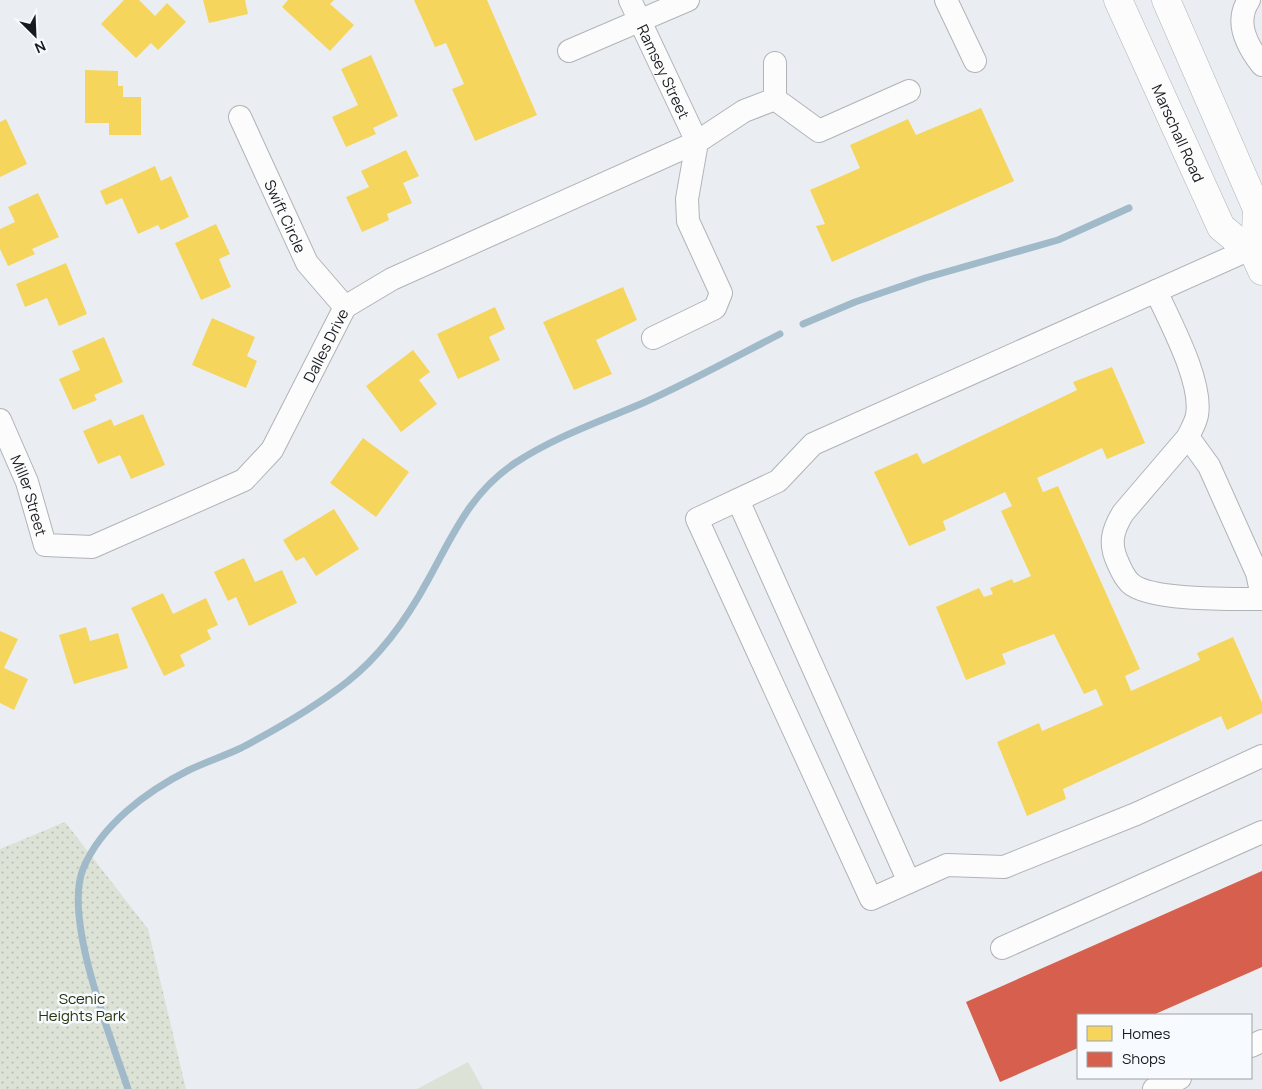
<svg xmlns="http://www.w3.org/2000/svg" width="1262" height="1089" font-family="Manrope,sans-serif">
<defs>
<pattern id="park-dots" width="8" height="8" patternUnits="userSpaceOnUse" patternTransform="scale(1.25)"><rect width="8" height="8" fill="#dce2d6"/><path d="M2 2h.1M6 6h.1" fill="none" stroke="#bcc1b7" stroke-width="1.8" stroke-linecap="round"/></pattern>
</defs>
<rect width="100%" height="100%" fill="#eaeef3"/>
<path fill="#dce2d6" d="M 468,1062 L 483,1089 L 417,1089 Z"/>
<path fill="url(#park-dots)" d="M 65,822 L 148,929 L 186,1089 L 0,1089 L 0,849 Z"/>
<path fill="#f6d55c" d="M 124,0 L 139,0 L 155,16 L 167,3 L 186,22 L 158,50 L 151,43 L 136,58 L 101,24 Z
M 203,0 L 245,0 L 248,14 L 209,23 Z
M 288,0 L 334,0 L 330,4 L 354,25 L 330,51 L 282,7 Z
M 414,0 L 487,0 L 537,115 L 475,141 L 452,89 L 464,84 L 446,43 L 435,47 Z
M 371,55 L 398,116 L 373,128 L 376,134 L 346,147 L 332,117 L 358,105 L 341,69 Z
M 85,70 L 118,71 L 118,86 L 123,86 L 123,97 L 141,97 L 141,135 L 109,135 L 109,123 L 85,123 Z
M 981,108 L 1014,181 L 832,262 L 816,226 L 825,224 L 810,190 L 860,168 L 850,145 L 908,119 L 916,135 Z
M 6,119 L 27,164 L 0,177 L 0,122 Z
M 406,150 L 419,176 L 403,183 L 412,203 L 387,214 L 389,220 L 362,232 L 346,197 L 369,187 L 361,171 Z
M 155,166 L 161,181 L 171,176 L 189,217 L 161,230 L 158,225 L 138,234 L 122,198 L 106,205 L 100,191 Z
M 38,193 L 59,237 L 32,249 L 35,254 L 8,266 L 0,249 L 0,229 L 15,222 L 8,207 Z
M 216,224 L 230,254 L 219,259 L 231,287 L 201,300 L 175,243 Z
M 66,263 L 87,314 L 59,326 L 47,298 L 25,307 L 16,284 Z
M 623,287 L 637,320 L 596,340 L 612,374 L 574,390 L 543,322 Z
M 495,307 L 505,329 L 489,337 L 500,360 L 458,379 L 437,334 Z
M 212,318 L 255,337 L 247,356 L 257,361 L 246,388 L 192,365 Z
M 104,337 L 123,382 L 94,395 L 97,400 L 73,410 L 59,379 L 80,370 L 72,351 Z
M 413,350 L 430,372 L 419,380 L 437,404 L 401,432 L 366,386 Z
M 1112,367 L 1145,443 L 1107,459 L 1102,448 L 1037,478 L 1043,492 L 1058,486 L 1140,669 L 1125,676 L 1131,691 L 1200,660 L 1197,653 L 1233,637 L 1262,703 L 1262,713 L 1227,730 L 1221,716 L 1063,789 L 1066,799 L 1027,816 L 997,742 L 1039,723 L 1042,731 L 1103,705 L 1096,689 L 1084,694 L 1054,634 L 1002,654 L 1006,664 L 966,680 L 936,607 L 979,588 L 984,597 L 993,594 L 990,588 L 1012,579 L 1014,583 L 1031,576 L 1001,511 L 1012,506 L 1005,492 L 943,521 L 946,530 L 909,546 L 874,472 L 917,453 L 923,464 L 1077,390 L 1073,382 Z
M 143,414 L 165,465 L 131,479 L 120,455 L 98,464 L 83,431 L 111,419 L 114,426 Z
M 363,438 L 409,472 L 376,517 L 330,483 Z
M 334,509 L 359,549 L 316,576 L 304,557 L 296,561 L 283,540 Z
M 244,558 L 255,582 L 282,570 L 297,603 L 249,626 L 236,597 L 228,601 L 214,572 Z
M 163,593 L 173,614 L 206,598 L 218,625 L 207,630 L 211,639 L 180,655 L 185,666 L 164,676 L 131,608 Z
M 86,627 L 90,641 L 118,633 L 128,668 L 74,684 L 59,635 Z
M 0,631 L 18,639 L 4,668 L 28,679 L 14,710 L 0,703 Z"/>
<path fill="#d6604d" d="M 1262,871 L 1262,967 L 1153,1015 L 1078,1015 L 1078,1048 L 1000,1082 L 966,1002 Z"/>
<g fill="none" stroke-linecap="round" stroke-linejoin="round">
<path stroke="#a0baca" stroke-width="7" d="M 803,324 L 855,302 L 925,278 L 1058,240 L 1129,208
M 128,1089 C 111,1038 63,919 83,869 C 101,825 147,791 189,770 C 206,762 224,756 241,748 C 277,729 315,707 347,682 C 380,656 408,617 428,580 C 453,535 470,493 515,463 C 554,437 601,421 643,403 C 690,382 735,357 780,334"/>
<defs>
<g id="minor">
<path id="s1" d="M 630,0 L 697,142"/>
<path d="M 946,0 L 975,61"/>
<path d="M 1249,0 C 1234,22 1247,46 1262,65"/>
<path d="M 569,51 L 688,0"/>
<path d="M 775,99 L 819,131 L 909,91"/>
<path id="s2" d="M 240,117 L 307,263 L 345,307"/>
<path d="M 1248,250 L 813,444 L 778,481 L 697,519 L 871,899 L 947,865 L 1004,867 L 1136,814 L 1262,756"/>
<path d="M 1156,291 C 1170,322 1203,382 1197,415 C 1196,422 1191,430 1188,437 L 1209,466 L 1257,573 L 1262,596"/>
<path d="M 653,338 L 715,308 L 721,293 L 688,221 L 687,199 L 697,142"/>
<path id="s3" d="M 0,420 L 27,482 L 45,545 L 92,547 L 244,480 L 272,450 L 345,307 L 392,279 L 697,142 L 744,111 L 775,99 L 775,63"/>
<path d="M 1188,437 L 1123,513 C 1112,531 1109,544 1118,563 C 1121,570 1125,578 1130,583 C 1149,601 1234,599 1262,599"/>
<path d="M 738,500 L 909,882"/>
<path d="M 1002,948 L 1262,832"/>
<path d="M 1251,1046 L 1262,1041"/>
<path d="M 1154,1089 L 1180,1078"/>
</g>
<g id="major">
<path id="s4" d="M 1118,0 L 1221,227 L 1255,255 L 1262,271"/>
<path d="M 1166,0 L 1257,209 L 1255,255"/>
</g>
</defs>
<use href="#minor" stroke="#b0b3b7" stroke-width="24"/>
<use href="#major" stroke="#b0b3b7" stroke-width="29"/>
<use href="#minor" stroke="#fcfcfd" stroke-width="22"/>
<use href="#major" stroke="#fcfcfd" stroke-width="28"/>
</g>
<g text-anchor="middle" dominant-baseline="central" stroke-width="5" stroke-linejoin="round" paint-order="stroke">
<g font-size="15" fill="#181b1e" stroke="#f7fafe">
<text stroke="none"><textPath href="#s1" startOffset="79">Ramsey Street</textPath></text>
<text stroke="none"><textPath href="#s4" startOffset="146">Marschall Road</textPath></text>
<text stroke="none"><textPath href="#s2" startOffset="109">Swift Circle</textPath></text>
<text stroke="none"><textPath href="#s3" startOffset="505">Dalles Drive</textPath></text>
<text stroke="none"><textPath href="#s3" startOffset="81">Miller Street</textPath></text>
</g>
<g font-size="15" fill="#293309" stroke="#f7fafe">
<text x="82" y="998">Scenic<tspan x="82" dy="17">Heights Park</tspan></text>
</g>
</g>
<rect x="1077" y="1014" width="175" height="65" fill="#f7fafe" stroke="#9ea1a4"/>
<rect x="1087" y="1026" width="25" height="15" fill="#f6d55c" stroke="#9ea1a4"/>
<text x="1122" y="1039" font-size="15" fill="#181b1e">Homes</text>
<rect x="1087" y="1052" width="25" height="15" fill="#d6604d" stroke="#9ea1a4"/>
<text x="1122" y="1064" font-size="15" fill="#181b1e">Shops</text>
<g transform="translate(35 35) rotate(156)" stroke="#f7fafe" stroke-width="4" paint-order="stroke">
<path d="M0-4L9 19L0 12L-9 19Z" fill="#181b1e"/>
<text y="-8" font-size="14" font-weight="bold" text-anchor="middle" fill="#181b1e">N</text>
</g>
</svg>
